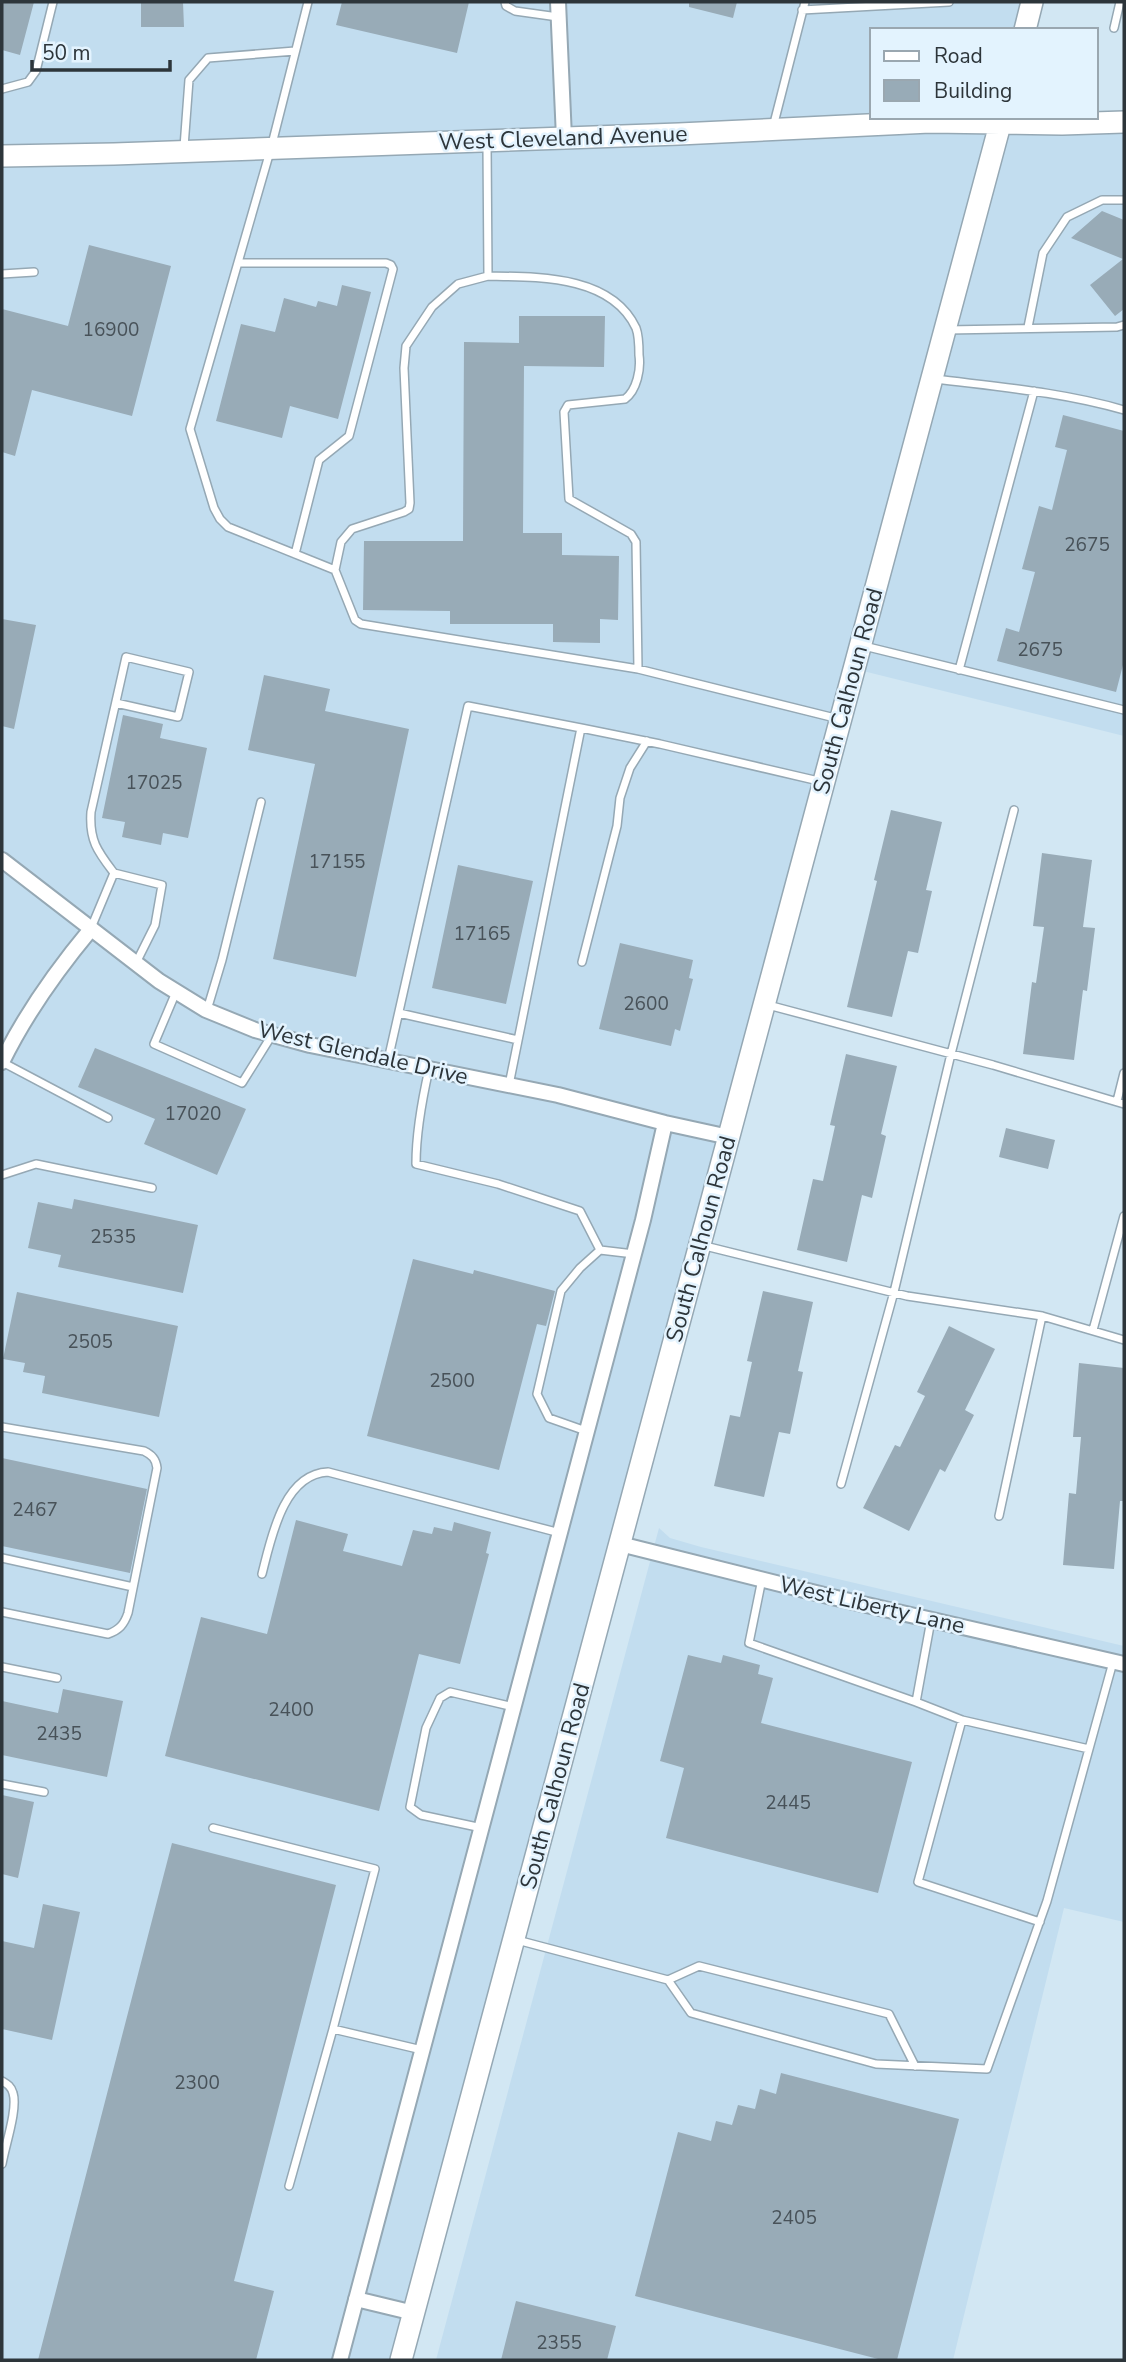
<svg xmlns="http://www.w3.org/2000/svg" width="1126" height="2362" font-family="'Nunito Sans',sans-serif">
<rect width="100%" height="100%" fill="#d2e7f3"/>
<path fill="#c2ddef" d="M 2,2 L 1032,2 L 1025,30 L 872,30 L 872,117 L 1124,122 L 1124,736 L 855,669 L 401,2360 L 2,2360 Z
M 659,1528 L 670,1538 L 701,1547 L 1124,1646 L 1124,1922 L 1064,1908 L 953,2360 L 436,2360 Z"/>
<path fill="#98abb7" d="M 2,2 L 34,2 L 20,55 L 2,50 Z
M 141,2 L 183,2 L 184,27 L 141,27 Z
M 342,2 L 469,2 L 457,53 L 336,25 Z
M 689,2 L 737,2 L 733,18 L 689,7 Z
M 1102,211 L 1124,220 L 1124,309 L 1115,316 L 1090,285 L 1123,259 L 1071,238 Z
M 89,245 L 171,266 L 132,416 L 32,390 L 15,456 L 2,452 L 2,309 L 68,326 Z
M 342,285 L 371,292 L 338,419 L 290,406 L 282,438 L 216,421 L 241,324 L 275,332 L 284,298 L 316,307 L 318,301 L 337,306 Z
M 519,316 L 605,316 L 604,367 L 524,366 L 523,533 L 562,533 L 562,555 L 619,556 L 618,620 L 600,619 L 600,643 L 553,642 L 553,624 L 450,624 L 450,611 L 363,610 L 364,541 L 463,541 L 464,342 L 519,343 Z
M 1063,415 L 1124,431 L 1124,661 L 1116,692 L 997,661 L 1006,628 L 1019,632 L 1035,572 L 1022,569 L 1039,506 L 1052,510 L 1067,450 L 1055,447 Z
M 2,619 L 36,625 L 14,729 L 2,726 Z
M 264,675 L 330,689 L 325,711 L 409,729 L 356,977 L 273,959 L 315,764 L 248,750 Z
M 123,715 L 163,724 L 160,738 L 207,748 L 188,838 L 163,833 L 161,845 L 122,837 L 125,822 L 102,818 Z
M 891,810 L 942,822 L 926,890 L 932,891 L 918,953 L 908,951 L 892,1017 L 847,1007 L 877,881 L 874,880 Z
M 1042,853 L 1092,860 L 1083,927 L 1095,928 L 1087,991 L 1083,990 L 1074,1060 L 1023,1054 L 1032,982 L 1036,983 L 1044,927 L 1033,926 Z
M 458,865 L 533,881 L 506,1004 L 432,988 Z
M 620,943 L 693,960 L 689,978 L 693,979 L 680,1031 L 675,1029 L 671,1046 L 599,1029 Z
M 95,1048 L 246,1109 L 217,1175 L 144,1144 L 155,1119 L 78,1087 Z
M 846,1054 L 897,1066 L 881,1134 L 886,1136 L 872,1198 L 862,1195 L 847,1262 L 797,1250 L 813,1179 L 823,1181 L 835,1126 L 830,1125 Z
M 1006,1128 L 1055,1140 L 1048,1169 L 999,1157 Z
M 74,1199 L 198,1225 L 183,1293 L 58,1267 L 61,1255 L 28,1248 L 38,1202 L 72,1209 Z
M 413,1259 L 473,1274 L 474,1270 L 555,1291 L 546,1326 L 537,1324 L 499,1470 L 367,1436 Z
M 763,1291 L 813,1302 L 798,1371 L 803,1372 L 790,1434 L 779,1432 L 764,1497 L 714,1486 L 730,1415 L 740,1417 L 752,1362 L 747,1361 Z
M 17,1292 L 178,1326 L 159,1417 L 42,1393 L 45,1376 L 23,1372 L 25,1363 L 3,1359 Z
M 949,1326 L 995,1349 L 965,1410 L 974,1415 L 945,1472 L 940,1469 L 909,1531 L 863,1508 L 895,1445 L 900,1447 L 925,1396 L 917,1392 Z
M 1079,1363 L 1124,1368 L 1124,1501 L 1120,1501 L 1114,1569 L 1063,1565 L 1069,1493 L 1076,1494 L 1081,1437 L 1073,1437 Z
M 2,1458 L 147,1489 L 130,1573 L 2,1546 Z
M 296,1520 L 348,1534 L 343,1551 L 402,1566 L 413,1530 L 432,1534 L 434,1527 L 452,1531 L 454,1522 L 491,1532 L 486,1553 L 489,1554 L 460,1664 L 419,1654 L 379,1811 L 165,1756 L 201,1617 L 267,1634 Z
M 688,1655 L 721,1663 L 723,1655 L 760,1665 L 758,1674 L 773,1678 L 761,1723 L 912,1762 L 878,1893 L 666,1838 L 684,1768 L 660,1761 Z
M 63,1689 L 123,1701 L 107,1777 L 2,1755 L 2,1701 L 58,1713 Z
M 2,1795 L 34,1802 L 18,1878 L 2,1874 Z
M 172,1843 L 336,1885 L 234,2281 L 274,2291 L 256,2360 L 38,2360 Z
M 43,1904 L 80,1912 L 52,2040 L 2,2029 L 2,1941 L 34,1948 Z
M 781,2073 L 959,2119 L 897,2360 L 882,2360 L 635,2296 L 678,2132 L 711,2141 L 716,2121 L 732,2125 L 738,2105 L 755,2109 L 760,2089 L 776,2094 Z
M 516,2301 L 616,2326 L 607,2360 L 501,2360 Z"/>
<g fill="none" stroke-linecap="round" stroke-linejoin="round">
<defs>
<path id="lane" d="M 308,2 L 271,148 L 190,429 L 214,508 L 220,519 L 228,527 L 335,570
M 505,2 L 506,6 L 515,11 L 558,17
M 802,10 L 949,2
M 1114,28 L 1120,2
M 2,89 L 28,82 L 36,71 L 53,2
M 773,127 L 805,2
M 487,145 L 488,276 L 458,284 L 432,307 L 406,346 L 404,368 L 410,503 L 409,509 L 404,512 L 352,529 L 341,542 L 335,570 L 355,620 L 361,624 L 638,669 L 839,719
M 184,147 L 189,80 L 208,58 L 295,51
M 238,263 L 386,263 L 391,265 L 393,269 L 349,436 L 319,460 L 295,554
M 2,274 L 34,272
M 488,276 C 538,277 611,275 636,328 C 639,336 639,347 639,355 C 641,369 637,390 625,399 L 568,405 L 564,412 L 569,499 L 631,534 L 636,542 L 638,669
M 1028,327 L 1043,253 L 1067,217 L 1102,200 L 1124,200
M 947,330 L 1117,327 L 1124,325
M 935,379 C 999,387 1062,392 1124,410
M 864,646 L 1124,710
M 959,670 L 1034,391
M 581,728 L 660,744 L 823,782
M 114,873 C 98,852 89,841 91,812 L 126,657 L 189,672 L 178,717 L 116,703
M 91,928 L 114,873 L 162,885 L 155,925 L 136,963
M 582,962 L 617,826 L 620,798 L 630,768 L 647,741
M 176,992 L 154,1044 L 242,1083 L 272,1035
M 768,1005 L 993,1065 L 1124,1104
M 207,1010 L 222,960 L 261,802
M 399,1013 L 518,1040
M 388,1060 L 468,706 L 581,728 L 509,1085
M 2,1062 L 108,1118
M 429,1069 C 422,1100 416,1132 416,1164 L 498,1184 L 580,1211 L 600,1250
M 1117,1101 L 1124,1073
M 2,1175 L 36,1164 L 152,1188
M 701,1245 L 907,1296 L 1042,1316 L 1124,1340
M 1093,1330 L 1124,1216
M 2,1427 L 144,1451 C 152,1455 156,1459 157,1468 L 128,1613 C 124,1625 119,1630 108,1634 L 2,1612
M 586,1431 L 549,1418 L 537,1394 L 561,1291 L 580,1268 L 600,1250 L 634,1254
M 841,1484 L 894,1292 L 951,1054 L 1014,810
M 999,1516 L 1042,1316
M 2,1558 L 133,1587
M 262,1574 C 271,1539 283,1474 328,1472 L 560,1533
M 762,1579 L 749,1643 L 916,1702
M 931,1620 L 916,1702 L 962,1720
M 2,1667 L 57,1678
M 2,1784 L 44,1792
M 213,1828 L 375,1869 L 333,2029 L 422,2050
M 482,1828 L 421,1815 L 410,1807 L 426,1728 L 440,1698 L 450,1692 L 514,1707
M 1040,1922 L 918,1882 L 962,1720 L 1089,1749
M 517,1940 L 668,1980 L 691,2013 L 876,2064 L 987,2069 L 1047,1901 L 1113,1662
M 668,1980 L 699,1966 L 889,2014 L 915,2066
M 2,2081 C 7,2084 11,2086 13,2093 C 18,2109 5,2146 2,2164
M 289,2186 L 333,2029"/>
<path id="street" d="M 558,2 L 564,138
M 2,860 L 159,981 L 206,1010 L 255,1030 L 310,1045 L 558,1095 L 665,1123 L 729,1137
M 2,1062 C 26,1013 56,971 91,929
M 620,1544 L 832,1597 L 1124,1664
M 356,2299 L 414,2313
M 340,2360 L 643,1220 L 665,1123"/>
<path id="secondary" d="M 1025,30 L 1032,2
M 2,156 L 114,154 L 679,134 L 930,122 L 1062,124 L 1124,122
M 401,2360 L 1002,117"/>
</defs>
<use href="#lane" stroke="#95a8b4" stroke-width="10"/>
<use href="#street" stroke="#95a8b4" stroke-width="18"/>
<use href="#secondary" stroke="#95a8b4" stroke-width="24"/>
<use href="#lane" stroke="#fff" stroke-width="7"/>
<use href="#street" stroke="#fff" stroke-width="14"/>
<use href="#secondary" stroke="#fff" stroke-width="21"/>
</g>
<g text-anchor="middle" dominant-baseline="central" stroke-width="5" stroke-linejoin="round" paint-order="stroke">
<g font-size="19" fill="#485259">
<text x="111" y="330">16900</text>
<text x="1087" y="545">2675</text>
<text x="1040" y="650">2675</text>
<text x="154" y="783">17025</text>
<text x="337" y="862">17155</text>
<text x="482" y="934">17165</text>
<text x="646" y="1004">2600</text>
<text x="193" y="1114">17020</text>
<text x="113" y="1237">2535</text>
<text x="90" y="1342">2505</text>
<text x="452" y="1381">2500</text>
<text x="35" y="1510">2467</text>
<text x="291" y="1710">2400</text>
<text x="59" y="1734">2435</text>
<text x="788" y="1803">2445</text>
<text x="197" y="2083">2300</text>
<text x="794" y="2218">2405</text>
<text x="559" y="2343">2355</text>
</g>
<g font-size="23" fill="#2d353a" stroke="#e3f3fe">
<text transform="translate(563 138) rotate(-2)">West Cleveland Avenue</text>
<text transform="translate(848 691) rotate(-75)">South Calhoun Road</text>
<text transform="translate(363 1053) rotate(13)">West Glendale Drive</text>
<text transform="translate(701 1239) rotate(-75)">South Calhoun Road</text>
<text transform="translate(872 1605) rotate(13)">West Liberty Lane</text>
<text transform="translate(555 1786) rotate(-75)">South Calhoun Road</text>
</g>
</g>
<rect width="1126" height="2362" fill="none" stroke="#2d353a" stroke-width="7"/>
<rect x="870" y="28" width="228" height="91" fill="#e3f3fe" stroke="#9aa7b0" stroke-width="2"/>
<rect x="884" y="51" width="35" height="10" fill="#ffffff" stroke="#9aa7b0" stroke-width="2"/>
<text x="934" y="63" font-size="21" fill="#2d353a">Road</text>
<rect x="884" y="80" width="35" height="21" fill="#98abb7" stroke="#9aa7b0" stroke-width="2"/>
<text x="934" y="98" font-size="21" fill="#2d353a">Building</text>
<path d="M32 60v10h138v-10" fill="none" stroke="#2d353a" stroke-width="3.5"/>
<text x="42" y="60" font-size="21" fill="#2d353a" stroke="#e3f3fe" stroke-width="5" paint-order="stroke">50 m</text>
</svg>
